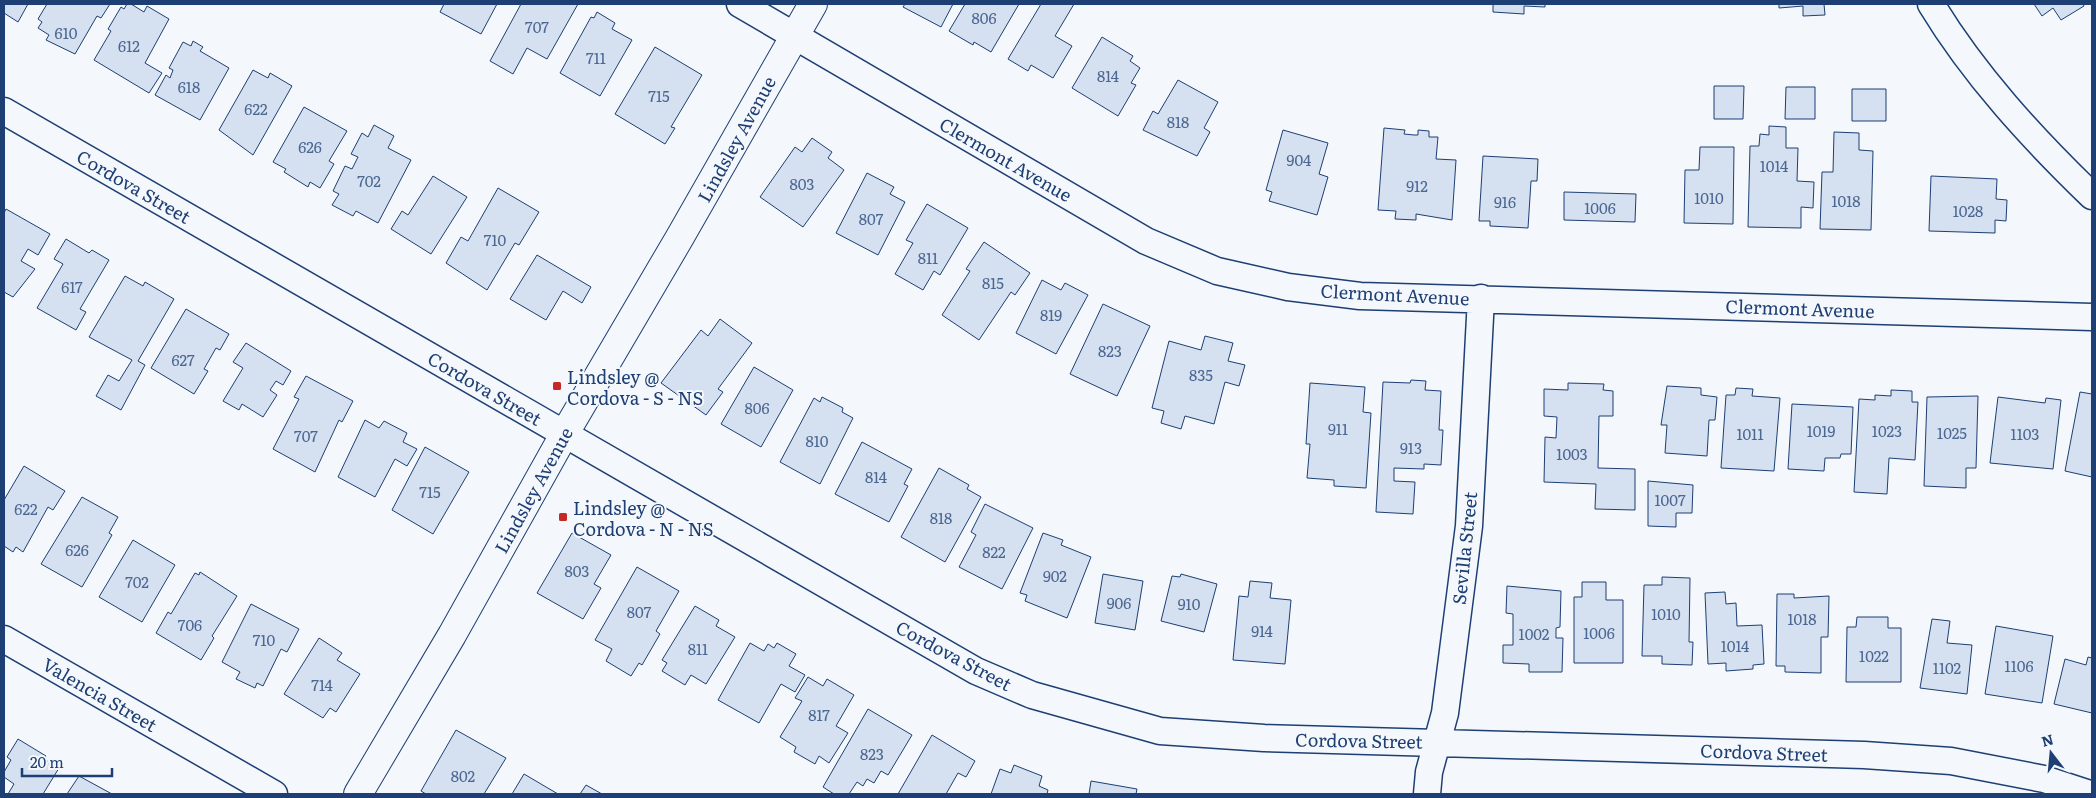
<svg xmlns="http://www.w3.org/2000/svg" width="2096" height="798" font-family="Literata,serif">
<rect width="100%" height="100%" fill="#f4f7fb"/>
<path fill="#d5e0f0" stroke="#1d3f73" d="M 4,4 L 28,4 L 18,22 L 4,13 Z
M 47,4 L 110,4 L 101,18 L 97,16 L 75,54 L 46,40 L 49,35 L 38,28 L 42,22 L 38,19 Z
M 127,4 L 131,4 L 144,12 L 147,6 L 169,19 L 145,63 L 162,73 L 149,93 L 94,60 L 111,31 L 108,29 L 121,7 L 124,9 Z
M 444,4 L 497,4 L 481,34 L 440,12 Z
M 521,4 L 578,4 L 547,59 L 527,48 L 513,74 L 490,61 Z
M 905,4 L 953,4 L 941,27 L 903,7 Z
M 965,4 L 1019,4 L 991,52 L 974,42 L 973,45 L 949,31 Z
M 1041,4 L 1074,4 L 1055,36 L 1072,46 L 1053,78 L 1031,65 L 1028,71 L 1008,59 Z
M 1493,4 L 1545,4 L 1545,7 L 1524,6 L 1524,14 L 1493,12 Z
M 1779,4 L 1824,4 L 1825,15 L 1803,16 L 1803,6 L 1779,8 Z
M 2034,4 L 2083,4 L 2084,6 L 2061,20 L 2053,8 L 2042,16 Z
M 597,12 L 615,23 L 612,29 L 632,40 L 600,96 L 560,73 L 591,17 L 594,18 Z
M 1102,37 L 1133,56 L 1130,61 L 1140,68 L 1131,83 L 1136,85 L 1118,116 L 1072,88 Z
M 193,41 L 203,47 L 200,51 L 229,68 L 200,120 L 155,95 L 166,75 L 170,78 L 173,70 L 169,68 L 183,42 L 191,46 Z
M 655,47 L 702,75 L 671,127 L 675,128 L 665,144 L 615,114 Z
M 253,70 L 268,78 L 270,73 L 292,86 L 253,155 L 219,130 Z
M 1178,80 L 1218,102 L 1204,128 L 1210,132 L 1197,156 L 1143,130 L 1153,111 L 1158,114 Z
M 1714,86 L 1744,86 L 1743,119 L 1714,119 Z
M 1786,87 L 1815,87 L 1815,119 L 1785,119 Z
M 1852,89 L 1886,89 L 1886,121 L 1852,121 Z
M 304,107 L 347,131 L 329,161 L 334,164 L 320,188 L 310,182 L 308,187 L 284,172 L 286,169 L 273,162 Z
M 374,125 L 394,136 L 388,148 L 411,160 L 378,223 L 356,211 L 353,216 L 332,205 L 339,194 L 333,191 L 345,166 L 352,169 L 358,157 L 351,154 L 362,133 L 368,137 Z
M 1769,126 L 1786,127 L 1786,148 L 1798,148 L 1797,181 L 1814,182 L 1813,208 L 1801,207 L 1801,228 L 1748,227 L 1750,146 L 1759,146 L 1760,134 L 1769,135 Z
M 1384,128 L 1405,130 L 1404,134 L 1414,135 L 1418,135 L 1418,130 L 1429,131 L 1429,137 L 1438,137 L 1436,159 L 1456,160 L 1452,220 L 1416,214 L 1416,220 L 1395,219 L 1396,211 L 1378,210 Z
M 1283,130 L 1328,143 L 1319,174 L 1328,177 L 1317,215 L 1269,201 L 1272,192 L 1266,190 Z
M 1834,132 L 1859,133 L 1859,150 L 1873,151 L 1871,230 L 1820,229 L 1822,172 L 1833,172 Z
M 812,138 L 832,152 L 828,158 L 844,170 L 803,227 L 760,197 L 795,147 L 802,152 Z
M 1700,147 L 1734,147 L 1733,224 L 1684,223 L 1685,170 L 1699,170 Z
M 1483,156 L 1538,159 L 1537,181 L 1531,181 L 1528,228 L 1490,226 L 1490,221 L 1479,221 Z
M 867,173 L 894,187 L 890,194 L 905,202 L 878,255 L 836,233 Z
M 433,176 L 467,197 L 431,254 L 391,229 L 402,211 L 408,215 Z
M 1931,176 L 1997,179 L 1996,199 L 2007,200 L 2006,221 L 1995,220 L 1995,233 L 1929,231 Z
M 498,188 L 539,212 L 519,245 L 515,243 L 487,290 L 446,263 L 461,237 L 468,241 Z
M 1564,192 L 1636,194 L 1635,222 L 1564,220 Z
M 927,204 L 968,228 L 940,275 L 934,271 L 923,290 L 895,274 L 913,243 L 906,240 Z
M 6,209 L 50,234 L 38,255 L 28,249 L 21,261 L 35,269 L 13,297 L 4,292 L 4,213 Z
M 66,239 L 89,253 L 92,250 L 109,260 L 80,309 L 86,312 L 76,330 L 37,308 L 63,264 L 54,259 Z
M 984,242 L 1030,273 L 1015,295 L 1011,292 L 979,340 L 942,315 L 970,271 L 966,269 Z
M 537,255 L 591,287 L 582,303 L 563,291 L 546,320 L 510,299 Z
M 125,276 L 143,286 L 145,282 L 174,299 L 138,361 L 145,365 L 121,410 L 96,396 L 108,375 L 119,381 L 132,360 L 89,337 Z
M 1042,280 L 1061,290 L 1065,283 L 1088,295 L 1056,354 L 1016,333 Z
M 1103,304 L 1150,326 L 1117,396 L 1070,374 Z
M 186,309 L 229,334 L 220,350 L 216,348 L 204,369 L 208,371 L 194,394 L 151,368 Z
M 720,319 L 752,343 L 718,389 L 723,392 L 706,415 L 661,383 L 701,330 L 708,336 Z
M 1205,336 L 1233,343 L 1228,361 L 1245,365 L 1239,386 L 1225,382 L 1214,424 L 1185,416 L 1181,429 L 1161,423 L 1164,411 L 1152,408 L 1169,341 L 1201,350 Z
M 246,343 L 291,371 L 283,385 L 276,381 L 270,390 L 277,395 L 263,417 L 242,404 L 239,410 L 223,401 L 243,368 L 233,362 Z
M 754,367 L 793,390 L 761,447 L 721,424 Z
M 306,376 L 353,401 L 342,422 L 339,420 L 315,472 L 273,449 L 299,399 L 294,397 Z
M 1411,380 L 1426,381 L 1425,390 L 1441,391 L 1439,430 L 1443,430 L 1441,465 L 1424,464 L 1424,469 L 1394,468 L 1394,481 L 1415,482 L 1413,514 L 1376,512 L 1383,382 L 1410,383 Z
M 1310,383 L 1365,387 L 1363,412 L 1371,413 L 1366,488 L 1334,486 L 1334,480 L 1307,478 L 1310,444 L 1306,444 Z
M 1568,383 L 1604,384 L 1603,390 L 1613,391 L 1613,416 L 1599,416 L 1598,468 L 1635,469 L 1635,510 L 1595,509 L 1596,484 L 1544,482 L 1545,437 L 1556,438 L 1557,417 L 1544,416 L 1544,389 L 1568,390 Z
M 1667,386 L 1701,388 L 1701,395 L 1717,397 L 1715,420 L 1709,420 L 1707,456 L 1665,453 L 1667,425 L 1661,425 Z
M 1736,388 L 1753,389 L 1752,396 L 1780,398 L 1774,471 L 1721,468 L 1726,395 L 1735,395 Z
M 1891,390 L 1912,391 L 1912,402 L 1918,402 L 1915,460 L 1889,458 L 1887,494 L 1854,492 L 1859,399 L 1875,400 L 1875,395 L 1891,396 Z
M 2080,392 L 2092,394 L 2092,477 L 2065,471 Z
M 1978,396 L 1976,468 L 1966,468 L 1966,488 L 1924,486 L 1927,397 Z
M 822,397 L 843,408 L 842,412 L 853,418 L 820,484 L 780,462 L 814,398 L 820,402 Z
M 1998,397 L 2045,403 L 2046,398 L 2061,400 L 2053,469 L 1990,463 Z
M 1792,404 L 1853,407 L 1851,454 L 1841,454 L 1840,458 L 1825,458 L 1824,471 L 1788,469 Z
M 365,420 L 379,428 L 384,421 L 407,433 L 403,442 L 417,449 L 407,466 L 395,459 L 375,497 L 338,477 Z
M 862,442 L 912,469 L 904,484 L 908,486 L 889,522 L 835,494 Z
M 425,447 L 469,472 L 433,534 L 392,510 Z
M 24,466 L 65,491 L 53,510 L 48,507 L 23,552 L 16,547 L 13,552 L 4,546 L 4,500 Z
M 939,468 L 969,485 L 967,489 L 981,497 L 945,562 L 901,537 Z
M 1648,481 L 1693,485 L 1692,513 L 1676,513 L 1676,527 L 1648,526 Z
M 82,497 L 118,517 L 109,533 L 112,535 L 82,587 L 41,564 Z
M 985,504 L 1033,528 L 1002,589 L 959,567 L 976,535 L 971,532 Z
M 572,533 L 611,555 L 594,584 L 601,588 L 583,619 L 537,593 Z
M 1043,533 L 1063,540 L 1061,545 L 1091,557 L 1067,618 L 1025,601 L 1027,595 L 1020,593 Z
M 133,540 L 175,565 L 142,622 L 99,597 Z
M 637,567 L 679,591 L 656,631 L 660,634 L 642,665 L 639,663 L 631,676 L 606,661 L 612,649 L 595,640 Z
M 200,572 L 237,596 L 212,636 L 214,638 L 201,660 L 156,633 L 168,612 L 171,614 L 195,573 L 199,575 Z
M 1103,574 L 1143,581 L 1135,630 L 1095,623 Z
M 1181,574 L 1217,584 L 1204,632 L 1161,621 L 1172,576 L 1180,577 Z
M 1662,577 L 1690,578 L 1689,642 L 1693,642 L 1692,665 L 1662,664 L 1662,656 L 1642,656 L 1644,585 L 1662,585 Z
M 1250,581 L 1272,583 L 1270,598 L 1291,600 L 1285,664 L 1233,660 L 1239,596 L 1248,597 Z
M 1582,582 L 1606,582 L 1606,600 L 1623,600 L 1623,663 L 1574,663 L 1574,597 L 1582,597 Z
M 1507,586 L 1561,591 L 1560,627 L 1556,628 L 1556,638 L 1563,638 L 1562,672 L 1529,672 L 1529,664 L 1503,663 L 1503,645 L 1513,645 L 1513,614 L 1506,613 Z
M 1725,592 L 1726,604 L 1736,603 L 1737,626 L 1762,625 L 1764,664 L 1753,665 L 1753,669 L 1726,671 L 1726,663 L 1708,664 L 1705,593 Z
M 1777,594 L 1794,594 L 1794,598 L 1829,596 L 1828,637 L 1821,637 L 1821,673 L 1785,672 L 1785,666 L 1776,666 Z
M 251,604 L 299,629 L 287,652 L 281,649 L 263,686 L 257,683 L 255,688 L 236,679 L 240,672 L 222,662 Z
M 695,606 L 719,620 L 716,626 L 735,637 L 706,684 L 691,675 L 685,685 L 662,671 L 667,663 L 662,660 Z
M 1857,617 L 1888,617 L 1888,628 L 1901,628 L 1901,682 L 1846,682 L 1847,627 L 1856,627 Z
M 1932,619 L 1950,621 L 1947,643 L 1972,645 L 1967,694 L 1920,688 Z
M 1996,626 L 2053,636 L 2042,703 L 1985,694 Z
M 319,638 L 342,653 L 337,660 L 360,674 L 336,712 L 330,708 L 323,718 L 284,694 Z
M 750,643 L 764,651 L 768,644 L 774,648 L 777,643 L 796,654 L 789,666 L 805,675 L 795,692 L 781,684 L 759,723 L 718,700 Z
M 2088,657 L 2092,658 L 2092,713 L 2054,704 L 2065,659 L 2086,665 Z
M 808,677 L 823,686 L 827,679 L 854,695 L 836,726 L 848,733 L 829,763 L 819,756 L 815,764 L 794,752 L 796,747 L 780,737 L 802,701 L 795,698 Z
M 868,709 L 912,735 L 888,775 L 881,771 L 874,783 L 867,779 L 863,786 L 857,782 L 849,794 L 834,794 L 823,787 Z
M 456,730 L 506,758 L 484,794 L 426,794 L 421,791 Z
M 932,735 L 975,761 L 966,777 L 958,773 L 946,794 L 898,794 Z
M 18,739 L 46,756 L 44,759 L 59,768 L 43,794 L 8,794 L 14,784 L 4,777 L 4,772 L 11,760 L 7,757 Z
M 1014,765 L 1042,776 L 1039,786 L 1048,790 L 1047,794 L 991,794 L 1000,769 L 1011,773 Z
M 524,774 L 558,794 L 512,794 Z
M 79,776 L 112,794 L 67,794 Z
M 1091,781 L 1137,789 L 1136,794 L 1089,794 Z
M 586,785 L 602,794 L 580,794 Z"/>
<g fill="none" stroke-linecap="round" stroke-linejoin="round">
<defs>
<path id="street" d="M 740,4 L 1146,241 L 1217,271 L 1288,287 L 1360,296 L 2092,317
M 1931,4 C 1974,75 2032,138 2092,196
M 4,111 L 976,671 L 1032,695 L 1160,731 L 1264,738 L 1864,755 L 1951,761 L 2044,779 L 2090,794
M 4,639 L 274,794
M 1427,794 L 1429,772 L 1445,713 L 1469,526 L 1481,298"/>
<path id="secondary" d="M 358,794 L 452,635 L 565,433 L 680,237 L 813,4"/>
</defs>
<use href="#street" stroke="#1d3f73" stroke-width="29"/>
<use href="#secondary" stroke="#1d3f73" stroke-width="30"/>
<use href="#street" stroke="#f4f7fb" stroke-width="26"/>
<use href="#secondary" stroke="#f4f7fb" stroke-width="28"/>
</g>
<g fill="#c62828" stroke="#f4f7fb" stroke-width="2">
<rect x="552" y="381" width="10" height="10" rx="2.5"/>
<rect x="558" y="512" width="10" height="10" rx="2.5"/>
</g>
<g text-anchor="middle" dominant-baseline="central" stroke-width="4" stroke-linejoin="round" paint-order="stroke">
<g font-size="15" fill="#4b6792">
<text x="984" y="17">806</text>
<text x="537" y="26">707</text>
<text x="66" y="32">610</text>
<text x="129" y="45">612</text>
<text x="596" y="57">711</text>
<text x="1108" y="75">814</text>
<text x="189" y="86">618</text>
<text x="659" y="95">715</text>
<text x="256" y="108">622</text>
<text x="1178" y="121">818</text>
<text x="310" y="146">626</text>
<text x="1299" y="159">904</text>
<text x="1774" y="165">1014</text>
<text x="369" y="180">702</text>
<text x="802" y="183">803</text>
<text x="1417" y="185">912</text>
<text x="1709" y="197">1010</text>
<text x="1846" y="200">1018</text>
<text x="1505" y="201">916</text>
<text x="1600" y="207">1006</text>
<text x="1968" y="210">1028</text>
<text x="871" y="218">807</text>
<text x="495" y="239">710</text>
<text x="928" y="257">811</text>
<text x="993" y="282">815</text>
<text x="72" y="286">617</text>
<text x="1051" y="314">819</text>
<text x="1110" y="350">823</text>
<text x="183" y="359">627</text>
<text x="1201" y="374">835</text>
<text x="757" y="407">806</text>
<text x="1338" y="428">911</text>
<text x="1821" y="430">1019</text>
<text x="1887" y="430">1023</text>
<text x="1952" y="432">1025</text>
<text x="1750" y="433">1011</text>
<text x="2025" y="433">1103</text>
<text x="306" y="435">707</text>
<text x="817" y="440">810</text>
<text x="1411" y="447">913</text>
<text x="1572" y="453">1003</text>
<text x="876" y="476">814</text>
<text x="430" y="491">715</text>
<text x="1670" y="499">1007</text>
<text x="26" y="508">622</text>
<text x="941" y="517">818</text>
<text x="77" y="549">626</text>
<text x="994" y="551">822</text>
<text x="577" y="570">803</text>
<text x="1055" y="575">902</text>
<text x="137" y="581">702</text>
<text x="1119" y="602">906</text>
<text x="1189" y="603">910</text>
<text x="639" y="611">807</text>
<text x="1666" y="613">1010</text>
<text x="1802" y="618">1018</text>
<text x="190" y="624">706</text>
<text x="1262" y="630">914</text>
<text x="1599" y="632">1006</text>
<text x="1534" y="633">1002</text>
<text x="264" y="639">710</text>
<text x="1735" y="645">1014</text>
<text x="698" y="648">811</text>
<text x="1874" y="655">1022</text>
<text x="2019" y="665">1106</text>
<text x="1947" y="667">1102</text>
<text x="322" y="684">714</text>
<text x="819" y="714">817</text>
<text x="872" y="753">823</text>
<text x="463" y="775">802</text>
</g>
<g font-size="18" fill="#1d3f73" stroke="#f4f7fb">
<text transform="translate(736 139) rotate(-61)">Lindsley Avenue</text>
<text transform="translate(1006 159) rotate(30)">Clermont Avenue</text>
<text transform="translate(134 186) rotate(30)">Cordova Street</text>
<text transform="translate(1395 294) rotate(3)">Clermont Avenue</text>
<text transform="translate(1800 308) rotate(2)">Clermont Avenue</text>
<text transform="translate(485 388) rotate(30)">Cordova Street</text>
<text transform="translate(533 490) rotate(-61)">Lindsley Avenue</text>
<text transform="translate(1464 548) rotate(-84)">Sevilla Street</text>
<text transform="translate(954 655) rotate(28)">Cordova Street</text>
<text transform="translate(100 694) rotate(30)">Valencia Street</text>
<text transform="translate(1359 740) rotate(1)">Cordova Street</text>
<text transform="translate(1764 752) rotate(2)">Cordova Street</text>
</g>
<g font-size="18" fill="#1d3f73" stroke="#f4f7fb" text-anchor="start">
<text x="567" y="376">Lindsley @<tspan x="567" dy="21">Cordova - S - NS</tspan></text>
<text x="573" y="507">Lindsley @<tspan x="573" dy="21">Cordova - N - NS</tspan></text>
</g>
</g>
<rect width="2096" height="798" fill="none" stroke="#1d3f73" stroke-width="10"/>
<g transform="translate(2051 753) rotate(344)" stroke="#f4f7fb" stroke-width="4" paint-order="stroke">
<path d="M0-4L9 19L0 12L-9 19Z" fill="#1d3f73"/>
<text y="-8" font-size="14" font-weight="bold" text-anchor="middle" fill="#1d3f73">N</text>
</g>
<path d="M22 768v8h90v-8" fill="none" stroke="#1d3f73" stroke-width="2.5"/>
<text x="30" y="768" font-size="15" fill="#1d3f73" stroke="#f4f7fb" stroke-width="4" paint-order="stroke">20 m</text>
</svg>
